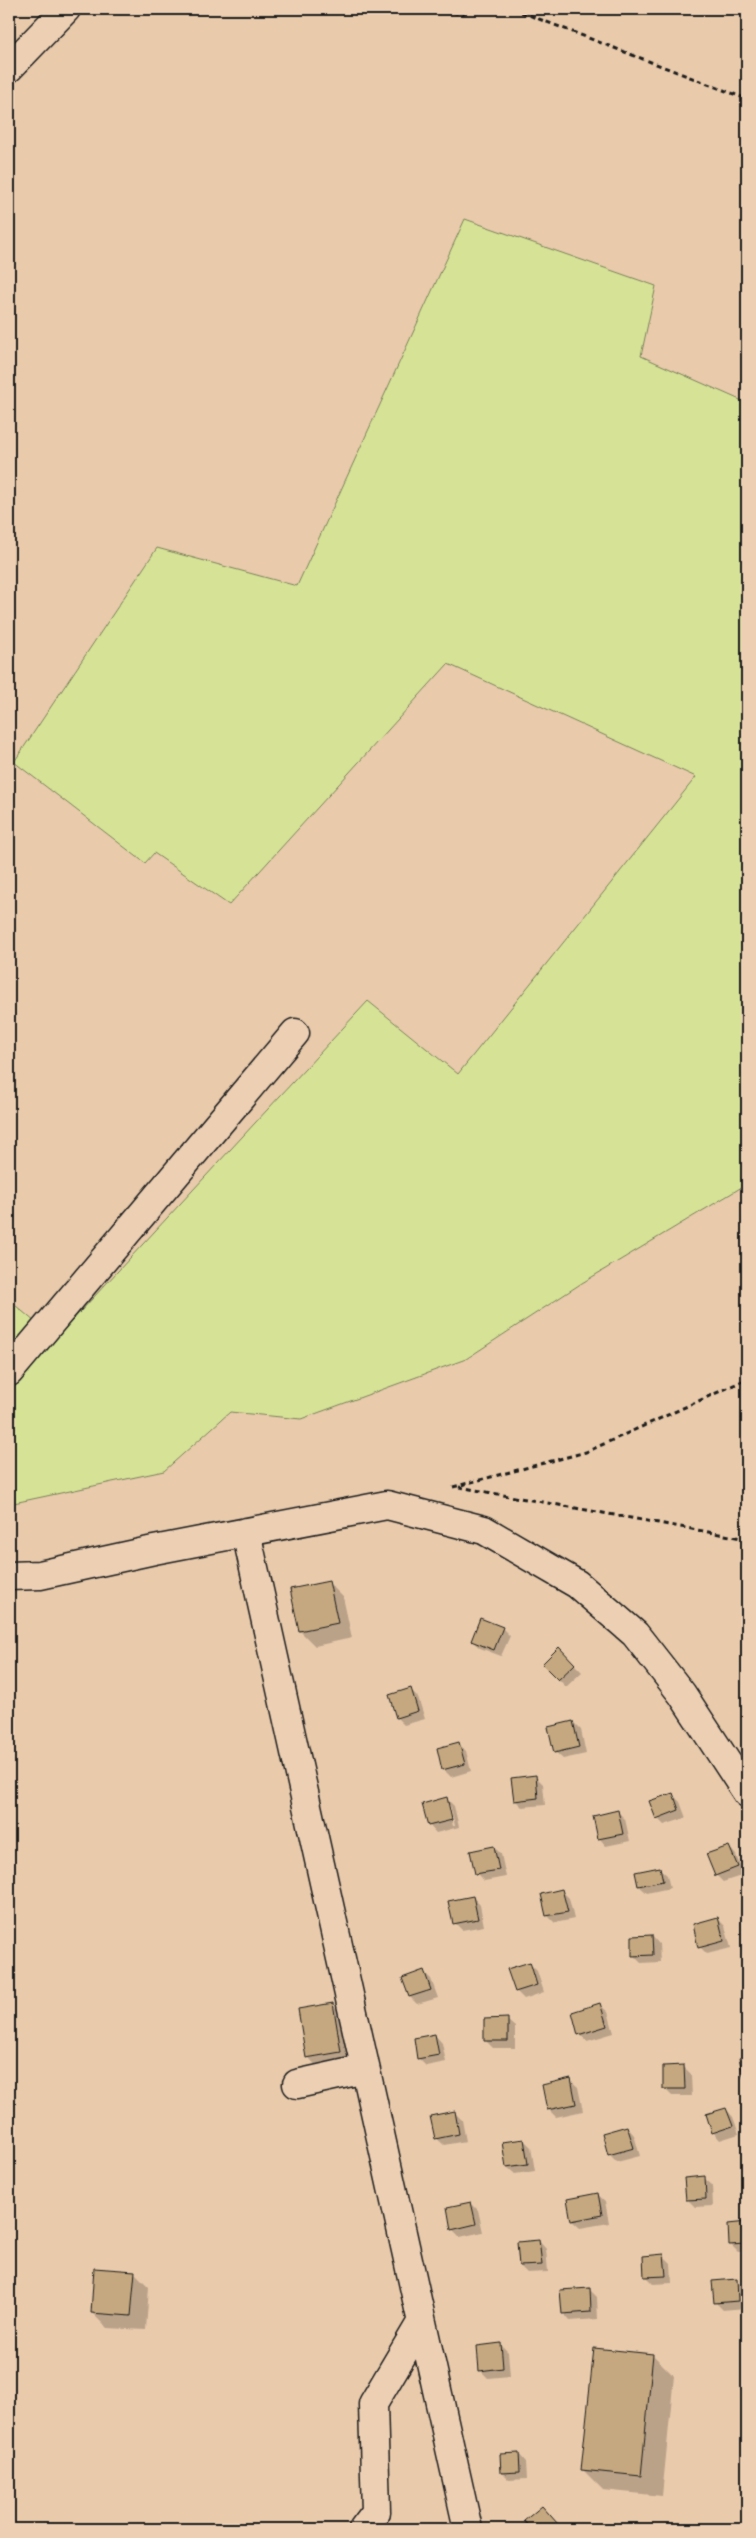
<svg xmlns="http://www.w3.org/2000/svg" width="756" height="2538" font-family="Sriracha,sans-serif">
<rect width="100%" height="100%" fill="#e9cbac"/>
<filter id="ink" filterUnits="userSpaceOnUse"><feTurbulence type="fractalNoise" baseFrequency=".02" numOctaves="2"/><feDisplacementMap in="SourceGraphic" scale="10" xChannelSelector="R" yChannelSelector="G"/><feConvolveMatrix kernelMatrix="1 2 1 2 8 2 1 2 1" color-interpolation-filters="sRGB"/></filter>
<g filter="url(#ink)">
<path fill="#d6e396" stroke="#798059" d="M 465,219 L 656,286 L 641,356 L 747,403 L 747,1184 L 582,1283 L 466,1359 L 301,1419 L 230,1412 L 164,1471 L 9,1504 L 9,1300 L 55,1339 L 368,1001 L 458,1074 L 696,777 L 448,664 L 229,905 L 154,853 L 145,863 L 14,762 L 157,548 L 297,586 Z"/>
<path fill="#0003" fill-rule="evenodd" d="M 328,1582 L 343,1597 L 352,1638 L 315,1646 L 300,1631 Z
M 502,1628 L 510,1636 L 501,1656 L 480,1648 L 472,1641 Z
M 559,1649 L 582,1672 L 566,1687 L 544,1664 Z
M 411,1690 L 418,1697 L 425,1719 L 404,1725 L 397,1718 Z
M 573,1722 L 581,1730 L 586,1754 L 563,1759 L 555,1752 Z
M 459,1744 L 466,1751 L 471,1771 L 451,1777 L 443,1769 Z
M 535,1776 L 543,1784 L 545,1805 L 522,1807 L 515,1800 Z
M 673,1795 L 680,1802 L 686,1818 L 664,1825 L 657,1818 Z
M 446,1798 L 454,1806 L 459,1827 L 436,1833 L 429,1825 ZM 448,1805 L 450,1805 L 455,1826 L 453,1826 Z
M 618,1812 L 625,1819 L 630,1841 L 606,1846 L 599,1838 Z
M 494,1847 L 501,1854 L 506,1877 L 484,1881 L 477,1874 L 472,1852 Z
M 729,1847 L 736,1855 L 744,1875 L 723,1882 L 716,1875 Z
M 659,1868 L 667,1875 L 670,1888 L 647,1893 L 639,1886 L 636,1873 Z
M 562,1891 L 569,1898 L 574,1919 L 555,1923 L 548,1916 L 543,1895 Z
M 473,1897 L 480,1905 L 484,1926 L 462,1930 L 455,1923 Z
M 717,1918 L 725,1926 L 731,1948 L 707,1954 L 700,1947 Z
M 652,1936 L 659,1944 L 660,1962 L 641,1963 L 634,1956 Z
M 529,1963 L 537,1971 L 544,1992 L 524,1999 L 516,1991 Z
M 424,1972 L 431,1979 L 438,1998 L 417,2004 L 410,1997 L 404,1978 Z
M 332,2004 L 347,2019 L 356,2067 L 322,2072 L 308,2057 Z
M 600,2005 L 608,2012 L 614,2033 L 587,2041 L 579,2034 Z
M 507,2020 L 515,2027 L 515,2048 L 493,2048 L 486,2041 Z
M 435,2035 L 442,2043 L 446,2062 L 426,2066 L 419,2059 Z
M 684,2067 L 691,2074 L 692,2096 L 672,2096 L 665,2089 Z
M 570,2080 L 578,2087 L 583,2111 L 556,2117 L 549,2110 Z
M 726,2109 L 733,2117 L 739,2134 L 720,2140 L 713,2132 Z
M 454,2112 L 462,2120 L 466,2141 L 444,2145 L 436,2138 Z
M 627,2127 L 634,2135 L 640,2156 L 617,2162 L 610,2155 L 604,2134 Z
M 524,2140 L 531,2147 L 535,2171 L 515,2174 L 507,2167 Z
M 704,2178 L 712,2185 L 713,2206 L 695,2207 L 687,2199 Z
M 597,2194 L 605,2201 L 609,2223 L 580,2228 L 572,2221 Z
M 471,2203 L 478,2210 L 483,2232 L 460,2237 L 452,2229 Z
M 747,2223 L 747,2252 L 738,2252 L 731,2245 L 729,2225 Z
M 539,2241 L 546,2249 L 548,2272 L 527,2273 L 520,2266 Z
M 664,2256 L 671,2263 L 672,2283 L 653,2284 L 645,2276 Z
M 134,2272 L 149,2287 L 146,2330 L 107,2328 L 92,2313 Z
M 736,2280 L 744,2288 L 745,2308 L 723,2310 L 715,2302 Z
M 589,2289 L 597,2297 L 598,2319 L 570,2321 L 563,2313 Z
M 500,2344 L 508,2352 L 510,2376 L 488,2378 L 480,2370 Z
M 595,2349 L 653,2355 L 674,2376 L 662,2496 L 603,2490 L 582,2469 Z
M 519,2454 L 526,2462 L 527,2479 L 509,2480 L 502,2473 Z
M 549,2515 L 561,2529 L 533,2529 L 526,2521 Z"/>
<path fill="#c5a87f" stroke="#1c1c1c" d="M 329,1581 L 338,1623 L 299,1631 L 290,1589 Z
M 480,1618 L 503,1627 L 494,1650 L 471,1641 Z
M 559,1647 L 575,1664 L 558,1680 L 542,1664 Z
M 411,1688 L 418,1711 L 396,1718 L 389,1695 Z
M 573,1721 L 579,1747 L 554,1753 L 548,1727 Z
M 459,1742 L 465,1764 L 442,1770 L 437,1748 Z
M 536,1775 L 538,1798 L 514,1801 L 511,1778 Z
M 673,1793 L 679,1810 L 656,1819 L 649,1801 Z
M 447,1797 L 452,1820 L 428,1826 L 422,1804 Z
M 618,1810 L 623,1834 L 598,1839 L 593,1816 Z
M 494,1846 L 499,1870 L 475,1874 L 470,1851 Z
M 729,1846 L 738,1867 L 715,1876 L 706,1854 Z
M 660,1867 L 663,1881 L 638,1886 L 635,1872 Z
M 562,1889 L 568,1912 L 546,1916 L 541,1894 Z
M 473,1896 L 478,1919 L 453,1924 L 448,1901 Z
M 718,1917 L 724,1941 L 698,1948 L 693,1924 Z
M 652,1935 L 653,1955 L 632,1956 L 632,1936 Z
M 530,1962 L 537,1985 L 515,1992 L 507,1969 Z
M 424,1970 L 431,1990 L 409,1997 L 402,1978 Z
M 333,2003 L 341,2052 L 306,2058 L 298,2009 Z
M 600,2003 L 607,2026 L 578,2035 L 572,2012 Z
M 508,2018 L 508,2041 L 484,2041 L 484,2019 Z
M 435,2034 L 439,2055 L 417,2059 L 414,2038 Z
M 747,2056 L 747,2078 L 744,2078 L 739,2058 Z
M 684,2065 L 685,2089 L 663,2089 L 663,2066 Z
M 571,2078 L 576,2104 L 547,2110 L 542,2085 Z
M 726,2108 L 733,2126 L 712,2133 L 706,2114 Z
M 455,2111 L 459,2134 L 435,2139 L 430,2116 Z
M 627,2126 L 634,2148 L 608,2155 L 602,2133 Z
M 524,2139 L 528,2164 L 506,2167 L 502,2142 Z
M 705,2176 L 706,2199 L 686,2200 L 684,2178 Z
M 598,2193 L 602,2215 L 571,2221 L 567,2199 Z
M 471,2202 L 476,2224 L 451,2230 L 447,2207 Z
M 747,2222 L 747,2244 L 729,2245 L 728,2224 Z
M 539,2240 L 542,2265 L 519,2266 L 517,2242 Z
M 664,2254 L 666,2276 L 644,2277 L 643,2256 Z
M 94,2268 L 135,2271 L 131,2316 L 91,2313 Z
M 737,2279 L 738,2301 L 714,2303 L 712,2281 Z
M 590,2288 L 591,2312 L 562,2314 L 560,2290 Z
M 744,2332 L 747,2332 L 747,2350 L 745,2350 Z
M 501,2343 L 503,2368 L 479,2371 L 477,2346 Z
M 594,2348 L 653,2354 L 641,2476 L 581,2470 Z
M 519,2453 L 520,2472 L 501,2473 L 500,2454 Z
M 542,2506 L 558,2524 L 552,2529 L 531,2529 L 524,2521 Z"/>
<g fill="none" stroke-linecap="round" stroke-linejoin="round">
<defs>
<path id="minor" d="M 9,68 L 66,9
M 9,1372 L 295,1033
M 246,1532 L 468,2529
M 9,1576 L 40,1575 L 154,1550 L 387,1505 L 484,1530 L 577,1584 L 635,1634 L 682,1694 L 747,1793
M 297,2084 L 365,2069
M 363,2529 L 376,2512 L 373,2404 L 421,2323"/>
</defs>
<use href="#minor" stroke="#1c1c1c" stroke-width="31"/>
<path stroke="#1c1c1c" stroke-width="3" stroke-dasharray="5 4" stroke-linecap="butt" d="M 435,9 L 461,14 L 477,9
M 513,9 L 747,99
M 453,1487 L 586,1452 L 747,1379
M 459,1487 L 747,1539"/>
<use href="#minor" stroke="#edd0b4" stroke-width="28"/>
</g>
</g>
<rect width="756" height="2538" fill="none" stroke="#edd0b4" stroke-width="30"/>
<rect x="15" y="15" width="726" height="2508" fill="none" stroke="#1c1c1c" stroke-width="2" filter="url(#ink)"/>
</svg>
